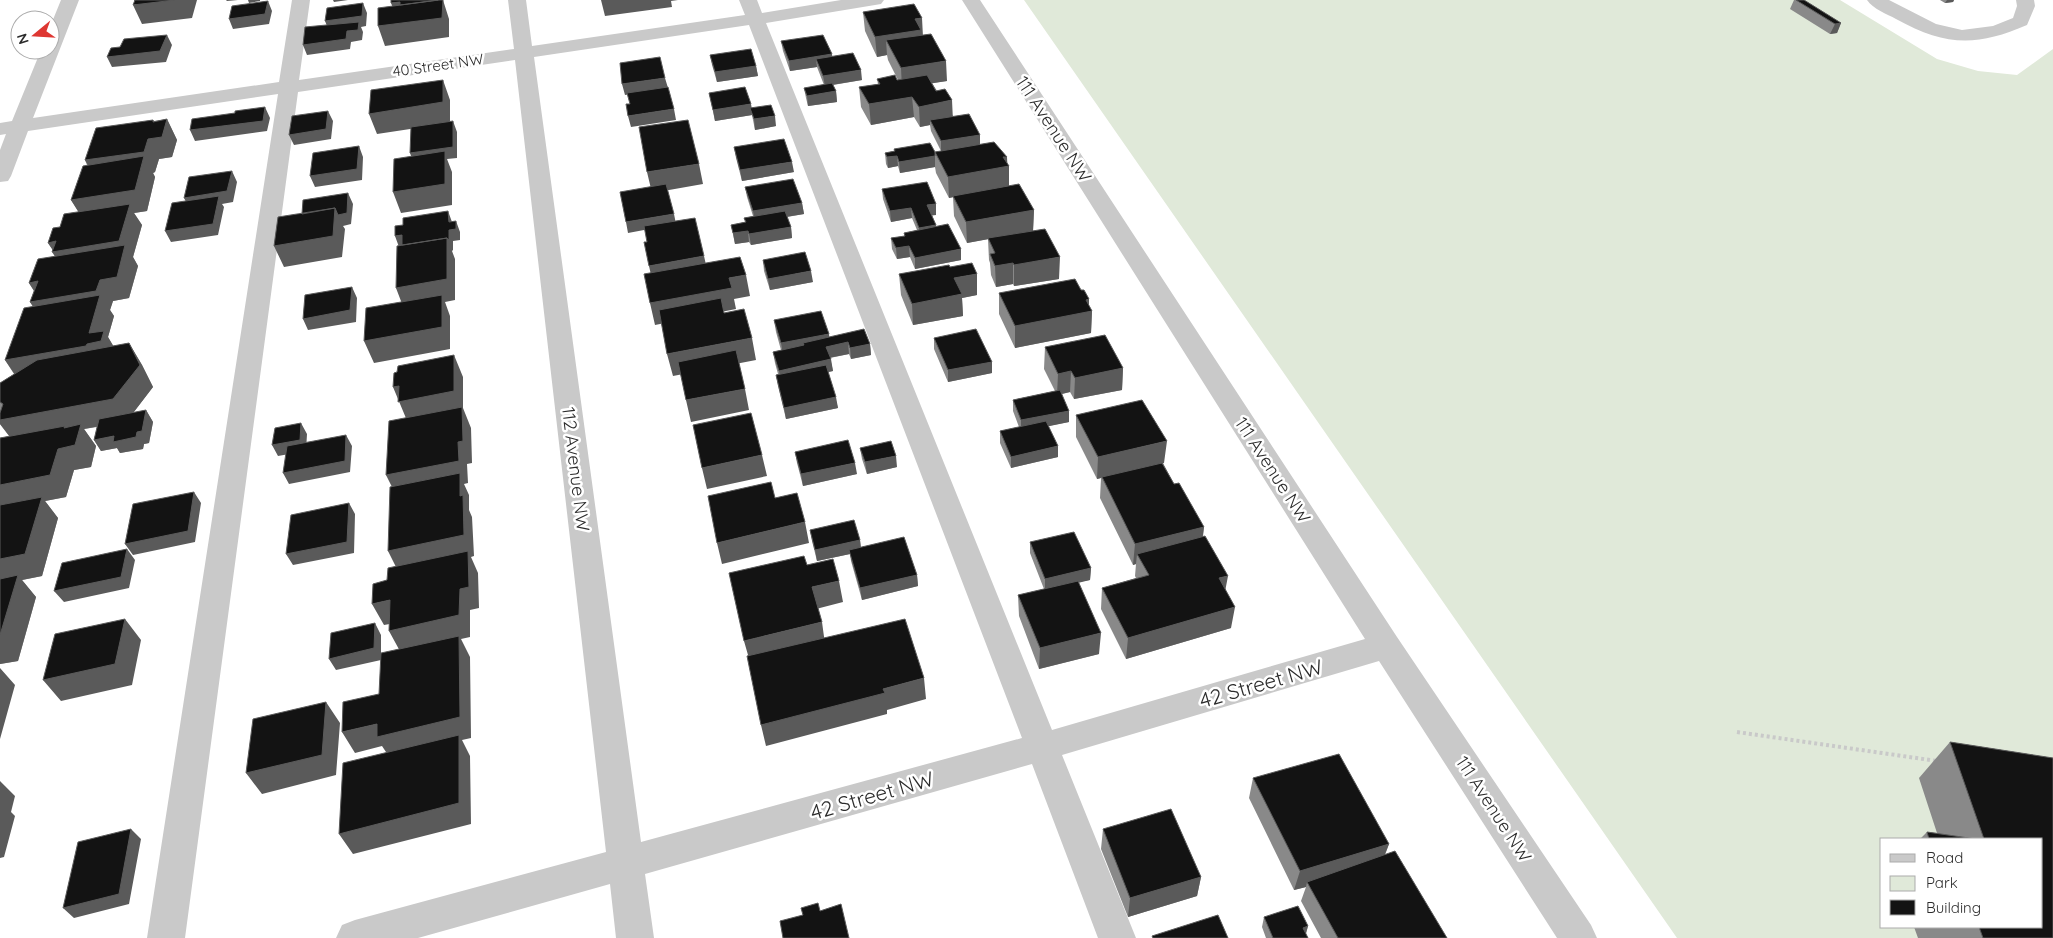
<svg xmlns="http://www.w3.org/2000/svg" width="2053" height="938" font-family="Quicksand,sans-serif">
<rect width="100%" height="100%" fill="#fff"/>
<path fill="#e0e9d9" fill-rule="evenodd" d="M 1024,0 L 1840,0 L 1937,59 L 1978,71 L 2017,75 L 2053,49 L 2053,938 L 1677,938 ZM 1882,839 L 2042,839 L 2042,927 L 1882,927 Z"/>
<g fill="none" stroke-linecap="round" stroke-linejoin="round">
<path stroke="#c9c9c9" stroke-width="4" stroke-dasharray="3 3" stroke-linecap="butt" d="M 1737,732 L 1937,761"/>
<path fill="#c9c9c9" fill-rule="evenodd" d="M 61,0 L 79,0 L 33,118 L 279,82 L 292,0 L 310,0 L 299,80 L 514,49 L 508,0 L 526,0 L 532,46 L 745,15 L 739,0 L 757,0 L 762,13 L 841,0 L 884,0 L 881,4 L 875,5 L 766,23 L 1052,730 L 1365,639 L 962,0 L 980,0 L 1397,637 L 1591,925 L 1597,938 L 1557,938 L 1379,661 L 1062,755 L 1136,938 L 1098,938 L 1032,764 L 645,874 L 654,938 L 616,938 L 610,884 L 418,938 L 336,938 L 342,925 L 355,920 L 606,852 L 515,60 L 298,92 L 185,938 L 147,938 L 278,94 L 28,131 L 11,176 L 8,181 L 0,182 L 0,150 L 6,134 L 0,135 L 0,123 L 12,121 L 41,50 L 50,50 L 50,27 ZM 749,25 L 1022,738 L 641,842 L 534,57 Z
M 1867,0 L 1889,0 L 1936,24 L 1962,30 L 1993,26 L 2013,18 L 2017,6 L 2016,0 L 2034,0 L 2035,6 L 2027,25 C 1976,47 1945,46 1896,19 C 1887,14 1873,9 1867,0 Z"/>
</g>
<path fill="#898989" d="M 1794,0 L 1804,0 L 1841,23 L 1837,33 L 1830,34 L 1790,9 Z
M 1940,0 L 1954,0 L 1953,2 L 1945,3 Z
M 863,12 L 923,35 L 947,81 L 932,83 L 953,116 L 980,135 L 980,144 L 1007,157 L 1009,186 L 1034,210 L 1033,231 L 1059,279 L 1014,286 L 1013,284 L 996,287 L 991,275 L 990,263 L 989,260 L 988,239 L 967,243 L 954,216 L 953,197 L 949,198 L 936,173 L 935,167 L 900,173 L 898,166 L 888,168 L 886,164 L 885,153 L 894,151 L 894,149 L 935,152 L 941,151 L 931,131 L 930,125 L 920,127 L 914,117 L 871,125 L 861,107 L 859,87 L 878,84 L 877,79 L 898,80 L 888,60 L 887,55 L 877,57 L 865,31 Z
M 781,41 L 832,54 L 832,56 L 862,80 L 833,85 L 836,91 L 837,102 L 808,106 L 806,98 L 804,88 L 824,85 L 817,67 L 790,71 L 783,51 Z
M 710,55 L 756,66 L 758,76 L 717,82 L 712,65 Z
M 709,93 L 751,108 L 776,126 L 755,130 L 752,115 L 715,121 Z
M 167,119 L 177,140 L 172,157 L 159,159 L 155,172 L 153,173 L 155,177 L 147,211 L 134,213 L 142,225 L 133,257 L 138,266 L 129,298 L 113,301 L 110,310 L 114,316 L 108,337 L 113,346 L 129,343 L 142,365 L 153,387 L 133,413 L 146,410 L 153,422 L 149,443 L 144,444 L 143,449 L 120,453 L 117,448 L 101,451 L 94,440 L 97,427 L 84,429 L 96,446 L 91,467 L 74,470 L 66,497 L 45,501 L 58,518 L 42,576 L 22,580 L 36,597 L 18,661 L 0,664 L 0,438 L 9,436 L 0,424 L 0,383 L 14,374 L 5,360 L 33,306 L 30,302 L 34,291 L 29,283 L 55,256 L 53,250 L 48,243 L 60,227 L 79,212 L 71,200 L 87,165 L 85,160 L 153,120 L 154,121 Z
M 734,147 L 794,172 L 742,181 L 736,158 Z
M 745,187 L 802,203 L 804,214 L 787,217 L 791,227 L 792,238 L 751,245 L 749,242 L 735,244 L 731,225 L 745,222 L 744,218 L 753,216 L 747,197 Z
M 882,189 L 936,215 L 932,215 L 936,227 L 961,260 L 915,269 L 910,257 L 897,259 L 892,249 L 891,238 L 904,236 L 904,233 L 917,230 L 912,218 L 891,222 L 883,199 Z
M 763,260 L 813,282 L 770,290 L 764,271 Z
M 950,267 L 977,295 L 962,298 L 963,316 L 913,325 L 901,295 L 899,274 Z
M 1081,290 L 1089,299 L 1089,306 L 1092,311 L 1091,333 L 1015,348 L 999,314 L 999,293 Z
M 774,320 L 829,337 L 870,344 L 871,355 L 851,359 L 849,354 L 830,358 L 833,371 L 828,372 L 838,408 L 786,419 L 778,386 L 776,375 L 778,374 L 775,363 L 773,352 L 781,350 L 776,332 Z
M 934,338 L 992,362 L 992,373 L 948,382 L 934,349 Z
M 1045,347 L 1123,368 L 1122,390 L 1074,399 L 1070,392 L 1062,394 L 1069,422 L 1048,426 L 1058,457 L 1011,468 L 1000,443 L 1000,431 L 1019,427 L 1013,411 L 1013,400 L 1055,391 L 1044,369 Z
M 1076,415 L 1164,463 L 1163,463 L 1174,484 L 1204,527 L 1203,537 L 1225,590 L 1231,628 L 1126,659 L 1101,609 L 1102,588 L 1136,578 L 1135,576 L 1136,564 L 1133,565 L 1100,498 L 1101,478 L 1097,479 L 1076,437 Z
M 860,448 L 897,467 L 867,474 L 862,459 Z
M 795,452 L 857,474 L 803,486 L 797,463 Z
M 810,530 L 860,540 L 861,547 L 917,575 L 918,586 L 862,600 L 851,561 L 850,554 L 817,561 L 812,541 Z
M 1030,542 L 1091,568 L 1090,580 L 1078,582 L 1099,654 L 1039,669 L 1019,616 L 1018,595 L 1044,589 L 1030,553 Z
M 1950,742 L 2053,758 L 2053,938 L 1918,938 L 1914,927 L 2042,927 L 2042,839 L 1920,839 L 1927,832 L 1937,833 L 1919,778 Z
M 1253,778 L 1389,844 L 1385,855 L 1447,938 L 1321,938 L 1301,901 L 1306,887 L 1294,890 L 1249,798 Z
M 1103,829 L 1201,877 L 1197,896 L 1128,917 L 1101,849 Z
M 1264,917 L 1308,926 L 1306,934 L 1308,938 L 1266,938 L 1262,927 Z"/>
<path fill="#5a5a5a" d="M 134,0 L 197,0 L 192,18 L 142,24 L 133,5 L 136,5 Z
M 226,0 L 238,0 L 227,1 Z
M 248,0 L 260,0 L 260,1 L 249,3 Z
M 333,0 L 348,0 L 334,2 Z
M 443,0 L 449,19 L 449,37 L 385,46 L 378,26 Z
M 601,0 L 678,0 L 671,1 L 672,7 L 605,16 Z
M 1947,0 L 1954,0 L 1953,2 L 1945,3 Z
M 268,1 L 272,11 L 269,24 L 233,29 L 229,19 Z
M 400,2 L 402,6 L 395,13 L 391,3 Z
M 363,3 L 367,13 L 366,26 L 361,27 L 363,32 L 362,40 L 351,42 L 350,49 L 307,55 L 303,45 L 329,31 L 325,21 Z
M 922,18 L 923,37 L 886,40 L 887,55 L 877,57 L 875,37 L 915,19 Z
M 1841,23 L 1837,33 L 1830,34 L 1835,24 Z
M 167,35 L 172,45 L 166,62 L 112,67 L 107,57 Z
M 832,54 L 833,64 L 816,59 L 817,67 L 790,71 L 789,61 Z
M 946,61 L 947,81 L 902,88 L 901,68 Z
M 756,66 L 758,76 L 717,82 L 715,72 Z
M 861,70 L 862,80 L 825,86 L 823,76 Z
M 665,78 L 668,88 L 625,95 L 622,84 Z
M 443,80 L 450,100 L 450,123 L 377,134 L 369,114 Z
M 836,91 L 837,102 L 808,106 L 807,96 Z
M 912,97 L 914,117 L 871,125 L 869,104 Z
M 952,100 L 953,121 L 930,120 L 930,125 L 920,127 L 919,107 Z
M 751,104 L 753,115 L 750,108 L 752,115 L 715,121 L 713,110 Z
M 265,107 L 270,118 L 267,131 L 195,141 L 190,130 Z
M 674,109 L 676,120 L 631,127 L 628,116 Z
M 328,111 L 333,121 L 331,139 L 294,145 L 289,135 Z
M 775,116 L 776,126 L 755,130 L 754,119 Z
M 167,119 L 177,140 L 172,157 L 159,159 L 155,172 L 153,173 L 155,177 L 147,211 L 134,213 L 142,225 L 133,257 L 138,266 L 129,298 L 113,301 L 110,310 L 114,316 L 108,337 L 117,352 L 20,382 L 5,360 L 44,324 L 30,302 L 40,300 L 29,283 L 66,273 L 52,252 L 54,252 L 48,243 L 84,221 L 71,200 L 97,181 L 85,160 L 153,122 L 153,120 L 162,137 Z
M 453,121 L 457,132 L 457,158 L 447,159 L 452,172 L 452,205 L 401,213 L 393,192 L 414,164 L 410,153 Z
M 980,135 L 980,145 L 941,152 L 941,141 Z
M 359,146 L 363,157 L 362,180 L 315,187 L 310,176 Z
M 897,156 L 898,166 L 888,168 L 887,157 Z
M 935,156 L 935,167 L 900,173 L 899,162 Z
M 1003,157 L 1007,157 L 1007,166 L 1009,166 L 1009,186 L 949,198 L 948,177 Z
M 792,162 L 794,172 L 742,181 L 740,170 Z
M 699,164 L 703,184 L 652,193 L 647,172 Z
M 232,171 L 237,182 L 233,202 L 222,204 L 224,207 L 218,235 L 171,242 L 165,231 L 190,209 L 184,198 Z
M 348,193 L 353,204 L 351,224 L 343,226 L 345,229 L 342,257 L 284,267 L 274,246 L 335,208 Z
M 802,203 L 804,214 L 755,222 L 753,211 Z
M 936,204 L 936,215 L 928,216 L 927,205 Z
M 911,208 L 912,218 L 891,222 L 890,211 Z
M 1034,210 L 1033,231 L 967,243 L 966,222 Z
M 448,211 L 452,222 L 456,221 L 460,232 L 460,240 L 453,241 L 453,250 L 452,251 L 455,259 L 455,300 L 445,302 L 450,316 L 450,349 L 374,363 L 364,341 L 404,309 L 396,288 L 449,222 Z
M 674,214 L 676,224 L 628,233 L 626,222 Z
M 936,225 L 937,236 L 920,239 L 919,228 Z
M 791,227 L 792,238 L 751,245 L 749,234 Z
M 748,231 L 749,242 L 735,244 L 733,233 Z
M 402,235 L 407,246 L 399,247 L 395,236 Z
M 909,246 L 910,257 L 897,259 L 896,248 Z
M 961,249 L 961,260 L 915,269 L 915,258 Z
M 704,256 L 709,278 L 654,288 L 649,266 Z
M 1060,257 L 1059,279 L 1014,286 L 1014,265 Z
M 1013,263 L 1013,284 L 996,287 L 995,266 Z
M 811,271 L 813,282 L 770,290 L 768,279 Z
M 977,274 L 977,295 L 962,298 L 963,316 L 913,325 L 912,304 L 954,278 Z
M 746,275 L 750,296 L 734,299 L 736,309 L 655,325 L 650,303 L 729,278 Z
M 352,287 L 357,298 L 356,322 L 308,330 L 303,319 Z
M 1089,299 L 1089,312 L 1092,311 L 1091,333 L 1015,348 L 1015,326 Z
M 829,334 L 830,345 L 804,345 L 803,343 L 804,350 L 783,354 L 781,343 Z
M 752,338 L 756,360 L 673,376 L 667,354 Z
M 848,342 L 849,354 L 828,358 L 826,347 Z
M 129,343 L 142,365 L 153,387 L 127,421 L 84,429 L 96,446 L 91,467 L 74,470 L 66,497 L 45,501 L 58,518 L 42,576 L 22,580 L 36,597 L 18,661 L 0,664 L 0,485 L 14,442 L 0,424 L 0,420 Z
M 870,344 L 871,355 L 851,359 L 850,348 Z
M 454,355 L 463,377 L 463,408 L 471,428 L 472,463 L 467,464 L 468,483 L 464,484 L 469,495 L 469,510 L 472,517 L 474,556 L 471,557 L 478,573 L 479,608 L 470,610 L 470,637 L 461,639 L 470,657 L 471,738 L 462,740 L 470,756 L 471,824 L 353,854 L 339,834 L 390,758 L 382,746 L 355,753 L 342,732 L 377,724 L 401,653 L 389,631 L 399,573 L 388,551 L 397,497 L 386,475 L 408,423 L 393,387 Z
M 831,359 L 833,371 L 781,382 L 779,371 Z
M 992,362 L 992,373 L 948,382 L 948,370 Z
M 1123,368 L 1122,390 L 1074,399 L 1075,378 Z
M 1071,371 L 1070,392 L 1057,395 L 1058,374 Z
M 745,389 L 749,410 L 691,422 L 686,400 Z
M 836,397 L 838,408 L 786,419 L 784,408 Z
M 146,410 L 153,422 L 149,443 L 144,444 L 143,449 L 120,453 L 117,448 L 101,451 L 94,440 L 137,432 Z
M 1069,411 L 1069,422 L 1021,432 L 1021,420 Z
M 301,423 L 307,434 L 306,451 L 278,456 L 272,445 Z
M 346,435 L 352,446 L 350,472 L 289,484 L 283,473 Z
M 1167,441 L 1164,463 L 1102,478 L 1102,477 L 1101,478 L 1097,479 L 1098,457 Z
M 1058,446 L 1058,457 L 1011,468 L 1011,457 Z
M 762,455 L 767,476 L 707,489 L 702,468 Z
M 896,456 L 897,467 L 867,474 L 865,462 Z
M 855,463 L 857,474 L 803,486 L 801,474 Z
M 194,492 L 201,503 L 195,542 L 133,555 L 125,544 Z
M 349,503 L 355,514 L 354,553 L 293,565 L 286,554 Z
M 805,522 L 809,543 L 722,564 L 717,543 Z
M 1204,527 L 1201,548 L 1137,554 L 1136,564 L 1133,565 L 1135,544 Z
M 860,540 L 861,551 L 849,550 L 850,554 L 817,561 L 815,550 Z
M 127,549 L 135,560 L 129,588 L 64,602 L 54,591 Z
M 1091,568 L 1090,580 L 1045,591 L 1045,579 Z
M 917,575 L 918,586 L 862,600 L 860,588 Z
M 1228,576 L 1224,597 L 1219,578 Z
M 839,581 L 843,602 L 816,609 L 812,587 Z
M 390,600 L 401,622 L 384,625 L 372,604 Z
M 1235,607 L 1231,628 L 1126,659 L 1128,638 Z
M 125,619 L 141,640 L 132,685 L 61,701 L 43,680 Z
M 822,622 L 825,644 L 750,662 L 744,641 Z
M 375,623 L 381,635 L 381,660 L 336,670 L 329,659 Z
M 1101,633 L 1099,654 L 1039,669 L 1040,648 Z
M 0,668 L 15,685 L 0,739 Z
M 924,678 L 926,699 L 887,710 L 887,714 L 766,746 L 761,725 L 883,689 Z
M 326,702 L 340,723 L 336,775 L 262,794 L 246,773 Z
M 0,781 L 15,796 L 11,812 L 15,816 L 4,857 L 0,858 Z
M 131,829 L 141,839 L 129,904 L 74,918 L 63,908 Z
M 1389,844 L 1381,864 L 1307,882 L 1306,887 L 1294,890 L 1300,871 Z
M 1201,877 L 1197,896 L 1128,917 L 1130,898 Z
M 1308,926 L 1305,936 L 1303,928 Z"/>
<path fill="#131313" stroke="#5a5a5a" d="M 135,0 L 175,0 L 133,5 Z
M 391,0 L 438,0 L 400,5 L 400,2 L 391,3 Z
M 439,0 L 443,0 L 442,18 L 378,26 L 378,8 Z
M 1796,0 L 1804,0 L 1841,23 L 1835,24 Z
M 268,1 L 265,14 L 229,19 L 232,6 Z
M 363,3 L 362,16 L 325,21 L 327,8 Z
M 914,4 L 922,18 L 915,19 L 921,30 L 875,37 L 863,12 Z
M 359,22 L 358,30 L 347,31 L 346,39 L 303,45 L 305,27 Z
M 931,34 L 946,61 L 901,68 L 886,40 Z
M 167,35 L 160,51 L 107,57 L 111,48 L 120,47 L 124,39 Z
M 823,35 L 832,54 L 789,61 L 781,41 Z
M 751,49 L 756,66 L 715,72 L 710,55 Z
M 853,53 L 861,70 L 823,76 L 816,59 Z
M 660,57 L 665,78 L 622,84 L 620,63 Z
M 895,75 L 897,80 L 927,75 L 936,91 L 945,89 L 952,100 L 919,107 L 912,97 L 869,104 L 859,87 L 880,84 L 877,79 Z
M 443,80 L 443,102 L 369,114 L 371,90 Z
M 832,83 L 836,91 L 807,96 L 804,88 Z
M 668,87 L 674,109 L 628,116 L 626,104 L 630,104 L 627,93 Z
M 745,87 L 751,104 L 713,110 L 709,93 Z
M 771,105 L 775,116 L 754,119 L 750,108 Z
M 265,107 L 263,121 L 190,130 L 192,119 L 235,113 L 235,111 Z
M 328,111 L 326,129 L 289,135 L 292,116 Z
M 969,114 L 980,135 L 941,141 L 930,120 Z
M 167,119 L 162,137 L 148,139 L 144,152 L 85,160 L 96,128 L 153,120 L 153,122 Z
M 688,120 L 699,164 L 647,172 L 639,127 Z
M 453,121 L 453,147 L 410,153 L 411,127 Z
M 784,139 L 792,162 L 740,170 L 734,147 Z
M 994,142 L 1007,157 L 1003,157 L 1009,166 L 948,177 L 935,152 Z
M 930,143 L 935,152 L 935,156 L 899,162 L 897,156 L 887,157 L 885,153 L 895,151 L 894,149 Z
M 359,146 L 357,169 L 310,176 L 313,153 Z
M 445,151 L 445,184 L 393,192 L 394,159 Z
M 144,156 L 135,190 L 71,200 L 83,166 Z
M 232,171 L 227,191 L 184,198 L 189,177 Z
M 793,179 L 802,203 L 753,211 L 745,187 Z
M 927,182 L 936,204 L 927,205 L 936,225 L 919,228 L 911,208 L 890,211 L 882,189 Z
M 666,184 L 674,214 L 626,222 L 620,192 Z
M 1019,184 L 1034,210 L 966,222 L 953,196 Z
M 348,193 L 347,213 L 338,215 L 335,208 L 302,214 L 303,200 Z
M 219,196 L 213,224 L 165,231 L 172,203 Z
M 130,204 L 119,241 L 52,252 L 56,241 L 48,243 L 53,228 L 60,227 L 64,214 Z
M 335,208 L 333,236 L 274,246 L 278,217 Z
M 448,211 L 449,222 L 456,221 L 456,229 L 449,230 L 449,239 L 448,240 L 447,238 L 402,245 L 402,235 L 395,236 L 395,226 L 403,225 L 403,218 Z
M 785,211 L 791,227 L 749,234 L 748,231 L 733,233 L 731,225 L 746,222 L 744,218 Z
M 695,218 L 704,256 L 649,266 L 644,242 L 647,242 L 644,226 Z
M 948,224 L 961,249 L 915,258 L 909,246 L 896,248 L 891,238 L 905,236 L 904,233 Z
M 1045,229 L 1060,257 L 1014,265 L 1013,263 L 995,266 L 990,254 L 995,253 L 988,238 Z
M 447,238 L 447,279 L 396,288 L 397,246 Z
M 125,245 L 117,277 L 100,280 L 96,291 L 30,302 L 38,281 L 29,283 L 38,259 Z
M 805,252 L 811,271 L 768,279 L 763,260 Z
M 740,257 L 746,275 L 729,278 L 732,288 L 650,303 L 644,274 Z
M 972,263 L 977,274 L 954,278 L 962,294 L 912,304 L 899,274 L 949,265 L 950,267 Z
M 1075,279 L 1081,290 L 1084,290 L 1089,299 L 1086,300 L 1092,311 L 1015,326 L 999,293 Z
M 352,287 L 350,310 L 303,319 L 305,295 Z
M 100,295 L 89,333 L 104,331 L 101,341 L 87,344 L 86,346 L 5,360 L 24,308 Z
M 442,295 L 442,327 L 364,341 L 366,308 Z
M 721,298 L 724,313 L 744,309 L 752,338 L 667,354 L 659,310 Z
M 821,311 L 829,334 L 781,343 L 774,320 Z
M 864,329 L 870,344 L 850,348 L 848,342 L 826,347 L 831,359 L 779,371 L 773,352 L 804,345 L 803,343 Z
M 976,329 L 992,362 L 948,370 L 934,338 Z
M 1105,335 L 1123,368 L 1075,378 L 1071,371 L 1058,374 L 1045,347 Z
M 129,343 L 140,365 L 113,399 L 0,420 L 0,413 L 3,404 L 0,402 L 0,383 L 37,360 Z
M 736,350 L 745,389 L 686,400 L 678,362 Z
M 454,355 L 454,391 L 398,402 L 399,386 L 393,387 L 394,373 L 397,372 L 398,366 Z
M 826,365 L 836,397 L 784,408 L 776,375 Z
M 1060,390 L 1069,411 L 1021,420 L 1013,400 Z
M 1142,400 L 1167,441 L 1098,457 L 1076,415 Z
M 462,407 L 463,441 L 458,442 L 459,461 L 386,475 L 389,421 Z
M 146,410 L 142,431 L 137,432 L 136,437 L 113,442 L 114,436 L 94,440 L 99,419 Z
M 751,413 L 762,455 L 702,468 L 693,425 Z
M 1046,421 L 1058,446 L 1011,457 L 1000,431 Z
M 301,423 L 300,440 L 272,445 L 275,428 Z
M 81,424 L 75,445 L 58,449 L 50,475 L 0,485 L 0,438 L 65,426 L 64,428 Z
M 346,435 L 345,461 L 283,473 L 287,446 Z
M 848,440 L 855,463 L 801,474 L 795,452 Z
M 891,441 L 896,456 L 865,462 L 860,448 Z
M 1162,463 L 1174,484 L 1179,483 L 1204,527 L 1135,544 L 1102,477 Z
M 460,473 L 460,496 L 463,495 L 464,535 L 388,551 L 390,487 Z
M 771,482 L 775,498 L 797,493 L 805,522 L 717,543 L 708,496 Z
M 194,492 L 188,531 L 125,544 L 133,504 Z
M 42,497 L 25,554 L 0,559 L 0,505 Z
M 349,503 L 347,542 L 286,554 L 291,515 Z
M 854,520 L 860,540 L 815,550 L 810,530 Z
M 1074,532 L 1091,568 L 1045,579 L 1030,542 Z
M 1205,536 L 1228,576 L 1219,578 L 1235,607 L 1128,638 L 1102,588 L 1149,575 L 1137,554 Z
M 904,537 L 917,575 L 860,588 L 849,550 Z
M 127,549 L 121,577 L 54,591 L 62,563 Z
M 468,551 L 469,587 L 460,589 L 459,615 L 389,631 L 390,600 L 372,604 L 373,584 L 387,580 L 388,568 Z
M 804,556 L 807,565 L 833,559 L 839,581 L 812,587 L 822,622 L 744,641 L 729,573 Z
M 18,575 L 0,635 L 0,579 Z
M 1078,581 L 1101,633 L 1040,648 L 1018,595 Z
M 125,619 L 115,664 L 43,680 L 55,634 Z
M 905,619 L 924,678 L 883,689 L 885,693 L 761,725 L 747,656 Z
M 375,623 L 374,648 L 329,659 L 331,633 Z
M 459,636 L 460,717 L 377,737 L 377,724 L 342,732 L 343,702 L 379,694 L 381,653 Z
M 326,702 L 322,755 L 246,773 L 253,719 Z
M 459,735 L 459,803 L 339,834 L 343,763 Z
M 1950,742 L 2053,758 L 2053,938 L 1983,938 L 1979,927 L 2042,927 L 2042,839 L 1984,839 Z
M 1339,754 L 1389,844 L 1300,871 L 1253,778 Z
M 1171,809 L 1201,877 L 1130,898 L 1103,829 Z
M 131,829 L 119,894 L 63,908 L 78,842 Z
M 1927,832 L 1976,839 L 1929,839 Z
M 1395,851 L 1447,938 L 1338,938 L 1307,882 Z
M 818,903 L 820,911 L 841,904 L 849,938 L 783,938 L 780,921 L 803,915 L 801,908 Z
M 1298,906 L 1308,926 L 1303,928 L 1308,938 L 1273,938 L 1264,917 Z
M 1218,915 L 1228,938 L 1153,938 L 1152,936 Z"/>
<g text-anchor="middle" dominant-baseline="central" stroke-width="5" stroke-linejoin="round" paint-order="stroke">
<g font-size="15" fill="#2c2c2c" stroke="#fff">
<text transform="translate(438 65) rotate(-8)">40 Street NW</text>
</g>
<g font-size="18" fill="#2c2c2c" stroke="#fff">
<text transform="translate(1054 129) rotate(57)">111 Avenue NW</text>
<text transform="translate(576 469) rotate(83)">112 Avenue NW</text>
<text transform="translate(1273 470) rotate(57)">111 Avenue NW</text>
<text transform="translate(1494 809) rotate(57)">111 Avenue NW</text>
</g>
<g font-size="21" fill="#2c2c2c" stroke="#fff">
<text transform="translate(1261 683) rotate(-16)">42 Street NW</text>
<text transform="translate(872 795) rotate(-16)">42 Street NW</text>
</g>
</g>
<rect x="1880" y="838" width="162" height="90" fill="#ffffff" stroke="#ababab"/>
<rect x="1890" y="854" width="25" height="8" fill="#c9c9c9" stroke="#ababab"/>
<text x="1926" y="863" font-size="15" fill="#2c2c2c">Road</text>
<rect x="1890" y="876" width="25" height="15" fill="#e0e9d9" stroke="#ababab"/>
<text x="1926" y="888" font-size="15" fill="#2c2c2c">Park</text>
<rect x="1890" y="900" width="25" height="15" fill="#131313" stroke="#ababab"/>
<text x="1926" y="913" font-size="15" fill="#2c2c2c">Building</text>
<g transform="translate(35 35) rotate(252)"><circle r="24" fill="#ffffff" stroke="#ababab"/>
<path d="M0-4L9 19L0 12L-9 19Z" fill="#de3732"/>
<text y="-8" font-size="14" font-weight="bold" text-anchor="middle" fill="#2c2c2c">N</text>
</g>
</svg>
